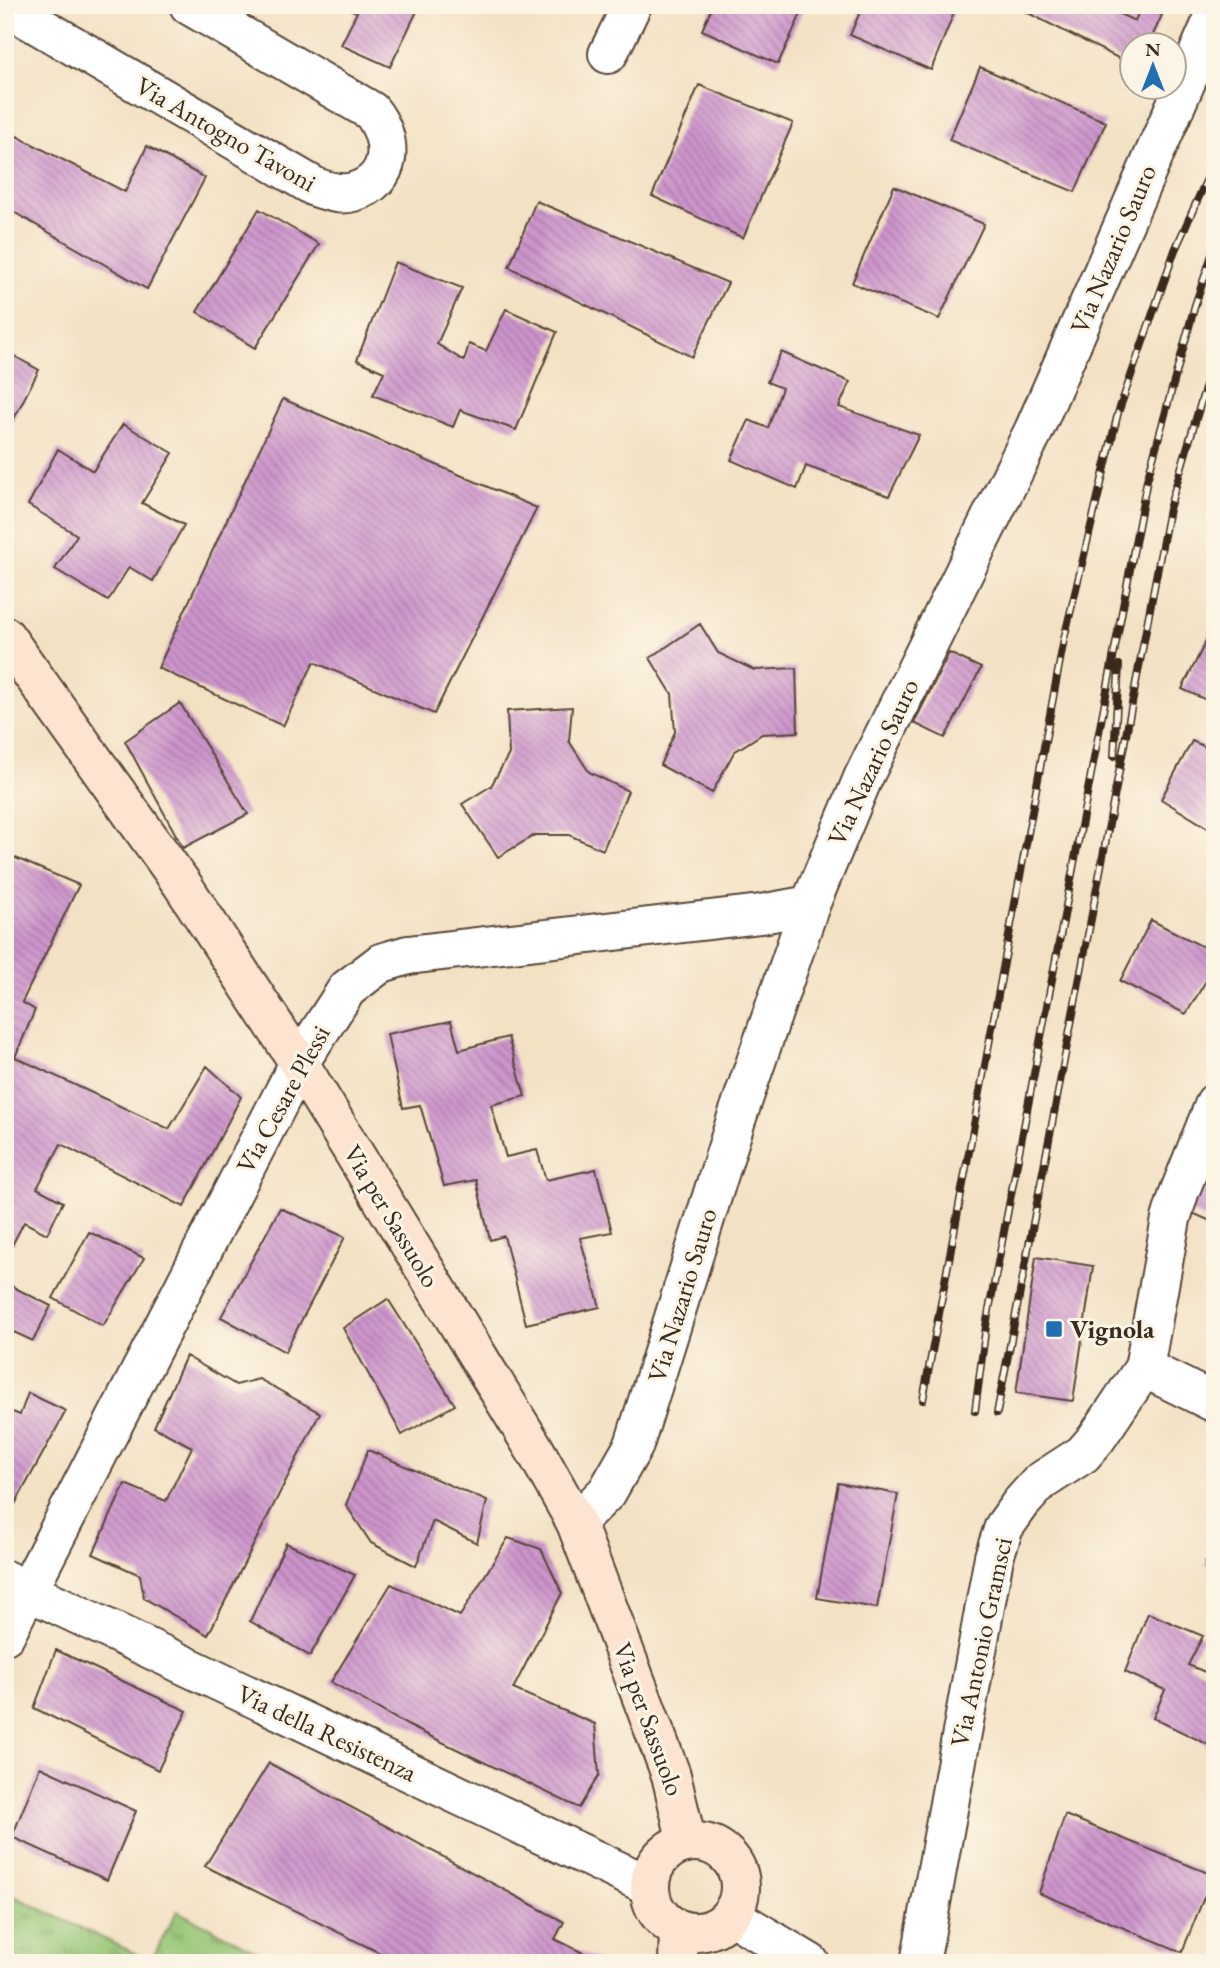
<svg xmlns="http://www.w3.org/2000/svg" width="1220" height="1968" font-family="'EB Garamond',serif">
<defs>
<pattern id="park-tufts" width="24" height="20" patternUnits="userSpaceOnUse" patternTransform="scale(1.75)"><rect width="24" height="20" fill="#94c574"/><path d="M3 7l-1-3M5 7V3M7 7l1-3M15 17l-1-3M17 17v-4M19 17l1-3" fill="none" stroke="#7aa05f"/></pattern>
<pattern id="building-back-hatch" width="6" height="6" patternUnits="userSpaceOnUse" patternTransform="scale(1.75)"><rect width="6" height="6" fill="#cd94cc"/><path d="M-1 5l2 2M0 0l6 6M5-1l2 2" fill="none" stroke="#a879a5"/></pattern>
</defs>
<rect width="100%" height="100%" fill="#fcf5e5"/>
<filter id="ink" filterUnits="userSpaceOnUse"><feTurbulence type="fractalNoise" baseFrequency=".0143" numOctaves="2"/><feDisplacementMap in="SourceGraphic" scale="14" xChannelSelector="R" yChannelSelector="G"/><feConvolveMatrix kernelMatrix="1 2 1 2 8 2 1 2 1" color-interpolation-filters="sRGB"/></filter>
<filter id="wash" filterUnits="userSpaceOnUse"><feTurbulence type="fractalNoise" baseFrequency=".00686" numOctaves="4" result="noise"/><feDisplacementMap in="SourceGraphic" scale="28" xChannelSelector="R" yChannelSelector="G"/><feGaussianBlur stdDeviation="1.57" result="paint"/><feColorMatrix in="noise" values="0 0 0 0 0 0 0 0 0 0 0 0 0 0 0 0 0 1.4 0 .05"/><feComposite in="paint" operator="in"/></filter>
<g filter="url(#wash)">
<rect width="100%" height="100%" fill="#f3e1c4"/>
<path fill="url(#park-tufts)" stroke="#687849" stroke-width="2" d="M 5,1892 L 151,1961 L 177,1911 L 281,1963 L 5,1963 Z"/>
<g id="blocks">
<path fill="url(#building-back-hatch)" d="M 340,5 L 420,5 L 390,67 L 341,45 L 357,12 Z
M 713,5 L 805,5 L 778,64 L 702,30 Z
M 863,5 L 957,5 L 931,70 L 850,35 Z
M 1012,5 L 1099,5 L 1135,21 L 1141,6 L 1162,15 L 1148,46 L 1132,46 L 1132,65 Z
M 980,67 L 1106,122 L 1075,192 L 949,140 Z
M 699,85 L 793,123 L 743,238 L 652,196 Z
M 5,130 L 125,192 L 147,146 L 205,178 L 147,289 L 5,207 Z
M 894,186 L 984,224 L 939,319 L 852,283 Z
M 536,201 L 728,283 L 692,357 L 509,267 Z
M 259,209 L 319,244 L 255,348 L 197,312 Z
M 395,262 L 462,288 L 437,344 L 464,361 L 469,344 L 486,351 L 506,309 L 557,332 L 516,430 L 460,410 L 453,427 L 373,395 L 384,372 L 357,360 Z
M 5,351 L 39,370 L 5,436 Z
M 781,352 L 850,382 L 839,407 L 919,435 L 889,496 L 806,466 L 797,489 L 731,460 L 749,420 L 768,428 L 782,388 L 767,382 Z
M 283,399 L 537,508 L 434,714 L 314,662 L 283,726 L 158,668 Z
M 123,424 L 173,453 L 142,503 L 184,525 L 153,581 L 129,567 L 108,601 L 55,569 L 77,535 L 28,505 L 58,449 L 93,471 Z
M 1215,623 L 1215,704 L 1182,689 Z
M 700,624 L 718,653 L 754,670 L 796,668 L 798,732 L 762,734 L 734,752 L 712,793 L 660,765 L 675,732 L 672,694 L 650,658 Z
M 949,653 L 981,668 L 945,738 L 914,723 Z
M 180,703 L 248,814 L 183,848 L 125,741 Z
M 572,707 L 569,741 L 589,772 L 628,791 L 603,850 L 569,835 L 535,835 L 498,857 L 462,804 L 491,786 L 509,754 L 507,711 Z
M 1192,741 L 1215,751 L 1215,816 L 1208,828 L 1161,799 Z
M 11,856 L 79,885 L 22,1002 L 35,1010 L 15,1057 L 169,1129 L 207,1066 L 241,1097 L 184,1207 L 61,1144 L 37,1188 L 63,1202 L 47,1234 L 24,1222 L 5,1259 L 5,868 Z
M 1151,920 L 1215,953 L 1215,966 L 1186,1014 L 1120,981 Z
M 451,1021 L 459,1050 L 508,1037 L 525,1096 L 491,1105 L 506,1157 L 537,1150 L 546,1180 L 596,1169 L 612,1232 L 580,1238 L 600,1307 L 526,1324 L 504,1236 L 490,1240 L 476,1180 L 444,1186 L 420,1105 L 403,1108 L 387,1034 Z
M 1215,1149 L 1215,1223 L 1190,1212 Z
M 280,1208 L 345,1237 L 285,1352 L 221,1317 Z
M 89,1232 L 144,1258 L 103,1326 L 53,1298 Z
M 1036,1257 L 1093,1266 L 1073,1401 L 1016,1393 Z
M 5,1283 L 51,1306 L 33,1341 L 5,1328 Z
M 388,1299 L 455,1405 L 402,1435 L 343,1328 Z
M 186,1356 L 236,1385 L 259,1379 L 320,1413 L 208,1635 L 144,1598 L 140,1575 L 93,1554 L 125,1484 L 166,1501 L 192,1447 L 154,1427 Z
M 28,1393 L 66,1411 L 8,1517 L 5,1516 L 5,1409 L 20,1415 Z
M 368,1450 L 487,1501 L 477,1543 L 433,1521 L 416,1566 L 371,1543 L 346,1505 Z
M 838,1483 L 898,1494 L 877,1608 L 817,1598 Z
M 508,1538 L 541,1549 L 562,1593 L 513,1689 L 595,1724 L 599,1775 L 579,1808 L 409,1726 L 331,1682 L 391,1584 L 460,1616 Z
M 286,1543 L 355,1575 L 310,1656 L 250,1621 Z
M 1215,1545 L 1215,1569 L 1205,1564 Z
M 1148,1613 L 1203,1636 L 1188,1665 L 1215,1676 L 1215,1748 L 1153,1718 L 1165,1690 L 1125,1672 Z
M 56,1650 L 187,1711 L 158,1770 L 34,1708 Z
M 269,1763 L 564,1922 L 555,1939 L 603,1963 L 400,1963 L 205,1866 Z
M 40,1767 L 136,1811 L 107,1880 L 12,1837 Z
M 1065,1815 L 1213,1875 L 1182,1952 L 1039,1893 Z"/>
</g>
</g>
<g filter="url(#ink)">
<use href="#blocks" fill-opacity="0" stroke="#574537" stroke-width="2"/>
<g fill="none" stroke-linecap="round" stroke-linejoin="round">
<defs>
<path id="minor" d="M 14,11 L 315,187 C 327,191 340,196 353,192 C 394,181 394,139 371,111 L 189,5
M 608,54 L 632,5
M 1144,1368 L 1215,1403
M 576,1523 L 607,1492 L 634,1445 L 736,1120 L 810,905 L 863,778 L 1034,430 L 1215,15
M 5,1580 L 650,1886
M 5,1635 L 299,1063 L 347,989 L 381,963 L 408,955 L 761,914 L 810,905
M 730,1915 L 810,1963
M 920,1963 L 994,1557 L 1004,1527 L 1021,1503 L 1040,1482 L 1083,1454 L 1096,1439 L 1144,1368 L 1171,1219 L 1179,1193 L 1215,1103"/>
<path id="secondary" d="M 5,636 L 182,884 L 299,1063 L 535,1450 L 576,1523 L 671,1775 L 687,1843
M650 1887a45 45 0 1 1 90 0a45 45 0 1 1-90 0Z
M 678,1963 L 679,1929"/>
</defs>
<use href="#minor" stroke="#574537" stroke-width="42"/>
<use href="#secondary" stroke="#574537" stroke-width="42"/>
<use href="#minor" stroke="#fff" stroke-width="38"/>
<use href="#secondary" stroke="#fde4d1" stroke-width="38"/>
<defs>
<path id="rail" d="M 1114,756 L 1119,665
M 923,1400 L 1064,639 L 1118,413 L 1175,250 L 1215,161
M 975,1411 L 986,1326 L 1147,480 L 1195,305 L 1215,246
M 997,1413 L 1169,509 L 1215,355"/>
</defs>
<use href="#rail" stroke="#3b2a1e" stroke-width="8"/>
<use href="#rail" stroke="#fcf5e5" stroke-width="5" stroke-dasharray="16" stroke-linecap="butt"/>
</g>
</g>
<rect fill="#1f6fb2" stroke="#fcf5e5" stroke-width="2.5" x="1045" y="1320" width="18" height="18" rx="3.5"/>
<g text-anchor="middle" dominant-baseline="central" stroke-width="6" stroke-linejoin="round" paint-order="stroke">
<g font-size="26" fill="#3b2a1e" stroke="#fcf5e5">
<text transform="translate(226 134) rotate(30)">Via Antogno Tavoni</text>
<text transform="translate(1113 249) rotate(-67)">Via Nazario Sauro</text>
<text transform="translate(873 762) rotate(-65)">Via Nazario Sauro</text>
<text transform="translate(283 1099) rotate(-61)">Via Cesare Plessi</text>
<text transform="translate(392 1216) rotate(59)">Via per Sassuolo</text>
<text transform="translate(682 1295) rotate(-73)">Via Nazario Sauro</text>
<text transform="translate(981 1642) rotate(-78)">Via Antonio Gramsci</text>
<text transform="translate(649 1719) rotate(70)">Via per Sassuolo</text>
<text transform="translate(327 1733) rotate(25)">Via della Resistenza</text>
</g>
<g font-size="26" font-weight="bold" fill="#3b2a1e" stroke="#fcf5e5" text-anchor="start">
<text x="1070" y="1329">Vignola</text>
</g>
</g>
<rect width="1220" height="1968" fill="none" stroke="#fcf5e5" stroke-width="28"/>
<g transform="translate(1153 66)"><circle r="33" fill="#fcf5e5" stroke="#afa495" stroke-width="2"/>
<path d="M0-5L12 26L0 18L-12 26Z" fill="#1f6fb2"/>
<text y="-10" font-size="19" font-weight="bold" text-anchor="middle" fill="#3b2a1e">N</text>
</g>
</svg>
